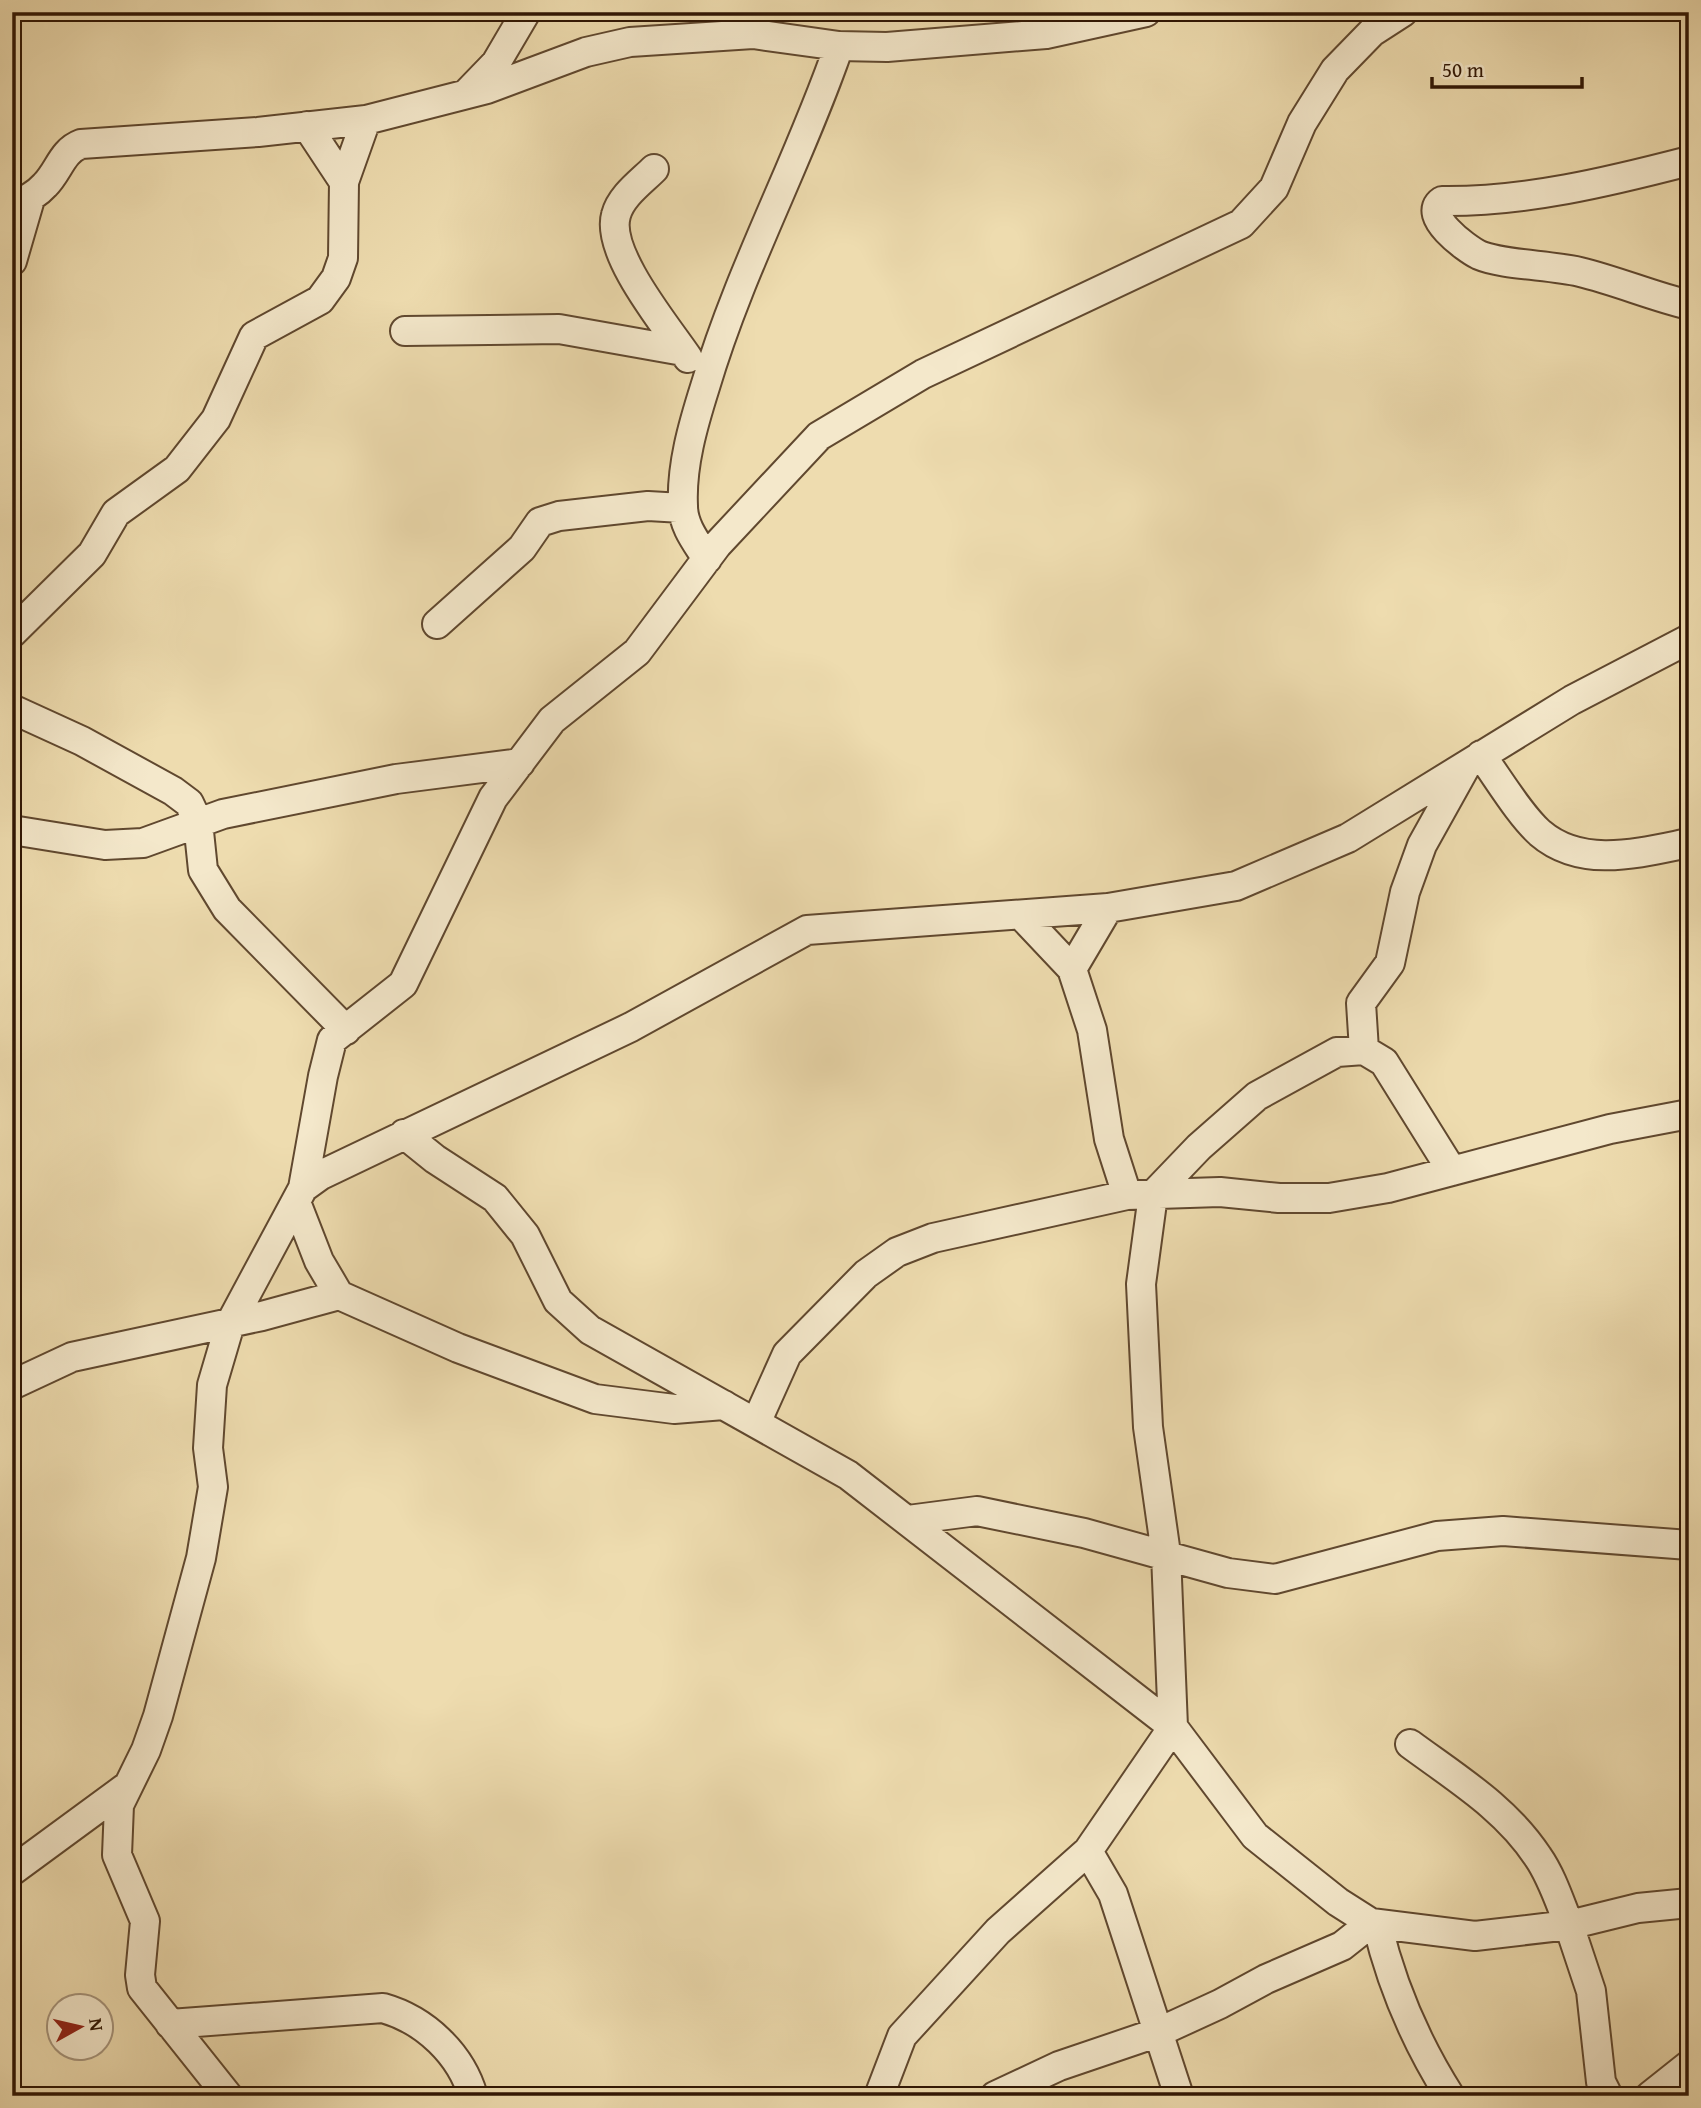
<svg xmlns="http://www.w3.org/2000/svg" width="1701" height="2108" font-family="'Gentium Book Plus',serif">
<rect width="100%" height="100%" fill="#eedcaf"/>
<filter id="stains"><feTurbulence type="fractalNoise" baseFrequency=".00286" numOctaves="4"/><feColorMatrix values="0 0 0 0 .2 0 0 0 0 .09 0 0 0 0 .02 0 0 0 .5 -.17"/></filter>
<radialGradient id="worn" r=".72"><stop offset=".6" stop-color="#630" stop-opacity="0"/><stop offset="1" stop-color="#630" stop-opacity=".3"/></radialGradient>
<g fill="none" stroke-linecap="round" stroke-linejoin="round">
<defs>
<path id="minor" d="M 468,92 L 496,63 L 526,12
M 307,126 L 344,182
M 1689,161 C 1608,182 1525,202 1442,201 C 1421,215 1465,248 1479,255 C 1502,265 1552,265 1580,272 C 1617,281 1652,296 1689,305
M 654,169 C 641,182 621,196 616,215 C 605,253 668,328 688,358
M 12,206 C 25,201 36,195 45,185 C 59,171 62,151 81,144 L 258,132 L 366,120 L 487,89 L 586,52 L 630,42 L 753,34 L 839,46 L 887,47 L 1046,34 L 1146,12
M 12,261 L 30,199
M 405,331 L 559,329 L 683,351
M 707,559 C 697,543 683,526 683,506 C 681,466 693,425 705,387 C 740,269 799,162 839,46
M 437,624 L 522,548 L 540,522 L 559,516 L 648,506 L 682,508
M 12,633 L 92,554 L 116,513 L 177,469 L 216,419 L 254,336 L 320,300 L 336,278 L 343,258 L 344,182 L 366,120
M 12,709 L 82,741 L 173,791 L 189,803 L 198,822 L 203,870 L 227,909 L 346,1030
M 1481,755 C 1498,778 1519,814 1540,833 C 1582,869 1639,853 1689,843
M 12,830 L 105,845 L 143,843 L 223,814 L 396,779 L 520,763
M 1022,916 L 1072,969 L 1092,1030 L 1109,1139 L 1127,1195
M 1072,969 L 1108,908
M 1364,1050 L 1361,1003 L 1390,963 L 1405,892 L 1422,845 L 1466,766
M 404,1134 L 435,1159 L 495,1198 L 525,1235 L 558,1301 L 590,1330 L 848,1475 L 1173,1727 L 1255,1836 L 1338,1902 L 1371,1923 L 1475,1936 L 1569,1925 L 1591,1991 L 1601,2082 L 1608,2096
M 303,1188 L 323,1076 L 332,1040 L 403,984 L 493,798 L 552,720 L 637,652 L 717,545 L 819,436 L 923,374 L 1241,224 L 1274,188 L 1302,123 L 1335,70 L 1372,32 L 1403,12
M 296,1202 L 319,1261 L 339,1295 L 458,1348 L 595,1399 L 674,1409 L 724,1405
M 12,1385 L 72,1357 L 262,1316 L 339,1295
M 756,1423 L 787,1354 L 866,1274 L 897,1252 L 933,1238 L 1127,1195 L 1220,1192 L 1279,1198 L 1329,1198 L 1388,1188 L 1610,1129 L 1689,1114
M 908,1520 L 977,1511 L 1084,1533 L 1228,1573 L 1275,1579 L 1437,1536 L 1503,1531 L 1689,1545
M 1410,1744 C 1456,1778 1506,1808 1538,1857 C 1552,1877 1560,1903 1569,1925 L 1638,1908 L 1689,1903
M 1088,1851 L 1113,1894 L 1179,2096
M 12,1871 L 125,1788
M 1377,1924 C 1392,1987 1415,2041 1450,2096
M 170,2024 L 383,2008 C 425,2020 461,2054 473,2096
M 228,2096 L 142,1988 L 140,1975 L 145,1921 L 117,1855 L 119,1805 L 146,1750 L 158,1716 L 201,1558 L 213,1487 L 208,1448 L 212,1385 L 230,1324 L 303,1188 L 321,1175 L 631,1027 L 807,930 L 1108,908 L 1236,886 L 1348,838 L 1572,700 L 1689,639
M 879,2096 L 902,2036 L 998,1931 L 1088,1851 L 1173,1727 L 1166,1554 L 1148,1427 L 1141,1284 L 1153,1195 L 1199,1147 L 1257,1096 L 1337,1052 L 1364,1050 L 1384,1062 L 1452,1171
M 995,2096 L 1059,2066 L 1159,2032 L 1220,2004 L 1266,1979 L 1342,1946 L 1371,1923
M 1650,2096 L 1689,2065"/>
</defs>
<use href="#minor" stroke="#60482f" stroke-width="32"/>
<use href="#minor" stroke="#f4e8cb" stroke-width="28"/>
</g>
<rect width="1701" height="2108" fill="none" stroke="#eedcaf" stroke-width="42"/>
<rect x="14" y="14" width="1673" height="2080" fill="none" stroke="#301604" stroke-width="3.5"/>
<rect x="21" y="21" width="1659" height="2066" fill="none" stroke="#301604" stroke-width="2"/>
<g transform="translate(80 2027) rotate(82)"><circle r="33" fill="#f4e8cb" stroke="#a6947b" stroke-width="2"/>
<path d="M0-5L12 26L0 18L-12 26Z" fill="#8f2418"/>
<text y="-10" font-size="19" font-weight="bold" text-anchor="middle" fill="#301604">N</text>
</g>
<path d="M1432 77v10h150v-10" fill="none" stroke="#301604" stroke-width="3.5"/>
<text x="1442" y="77" font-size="21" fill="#301604" stroke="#f4e8cb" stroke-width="5" paint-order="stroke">50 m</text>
<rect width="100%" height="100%" filter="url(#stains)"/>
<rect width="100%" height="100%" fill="url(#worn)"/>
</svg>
